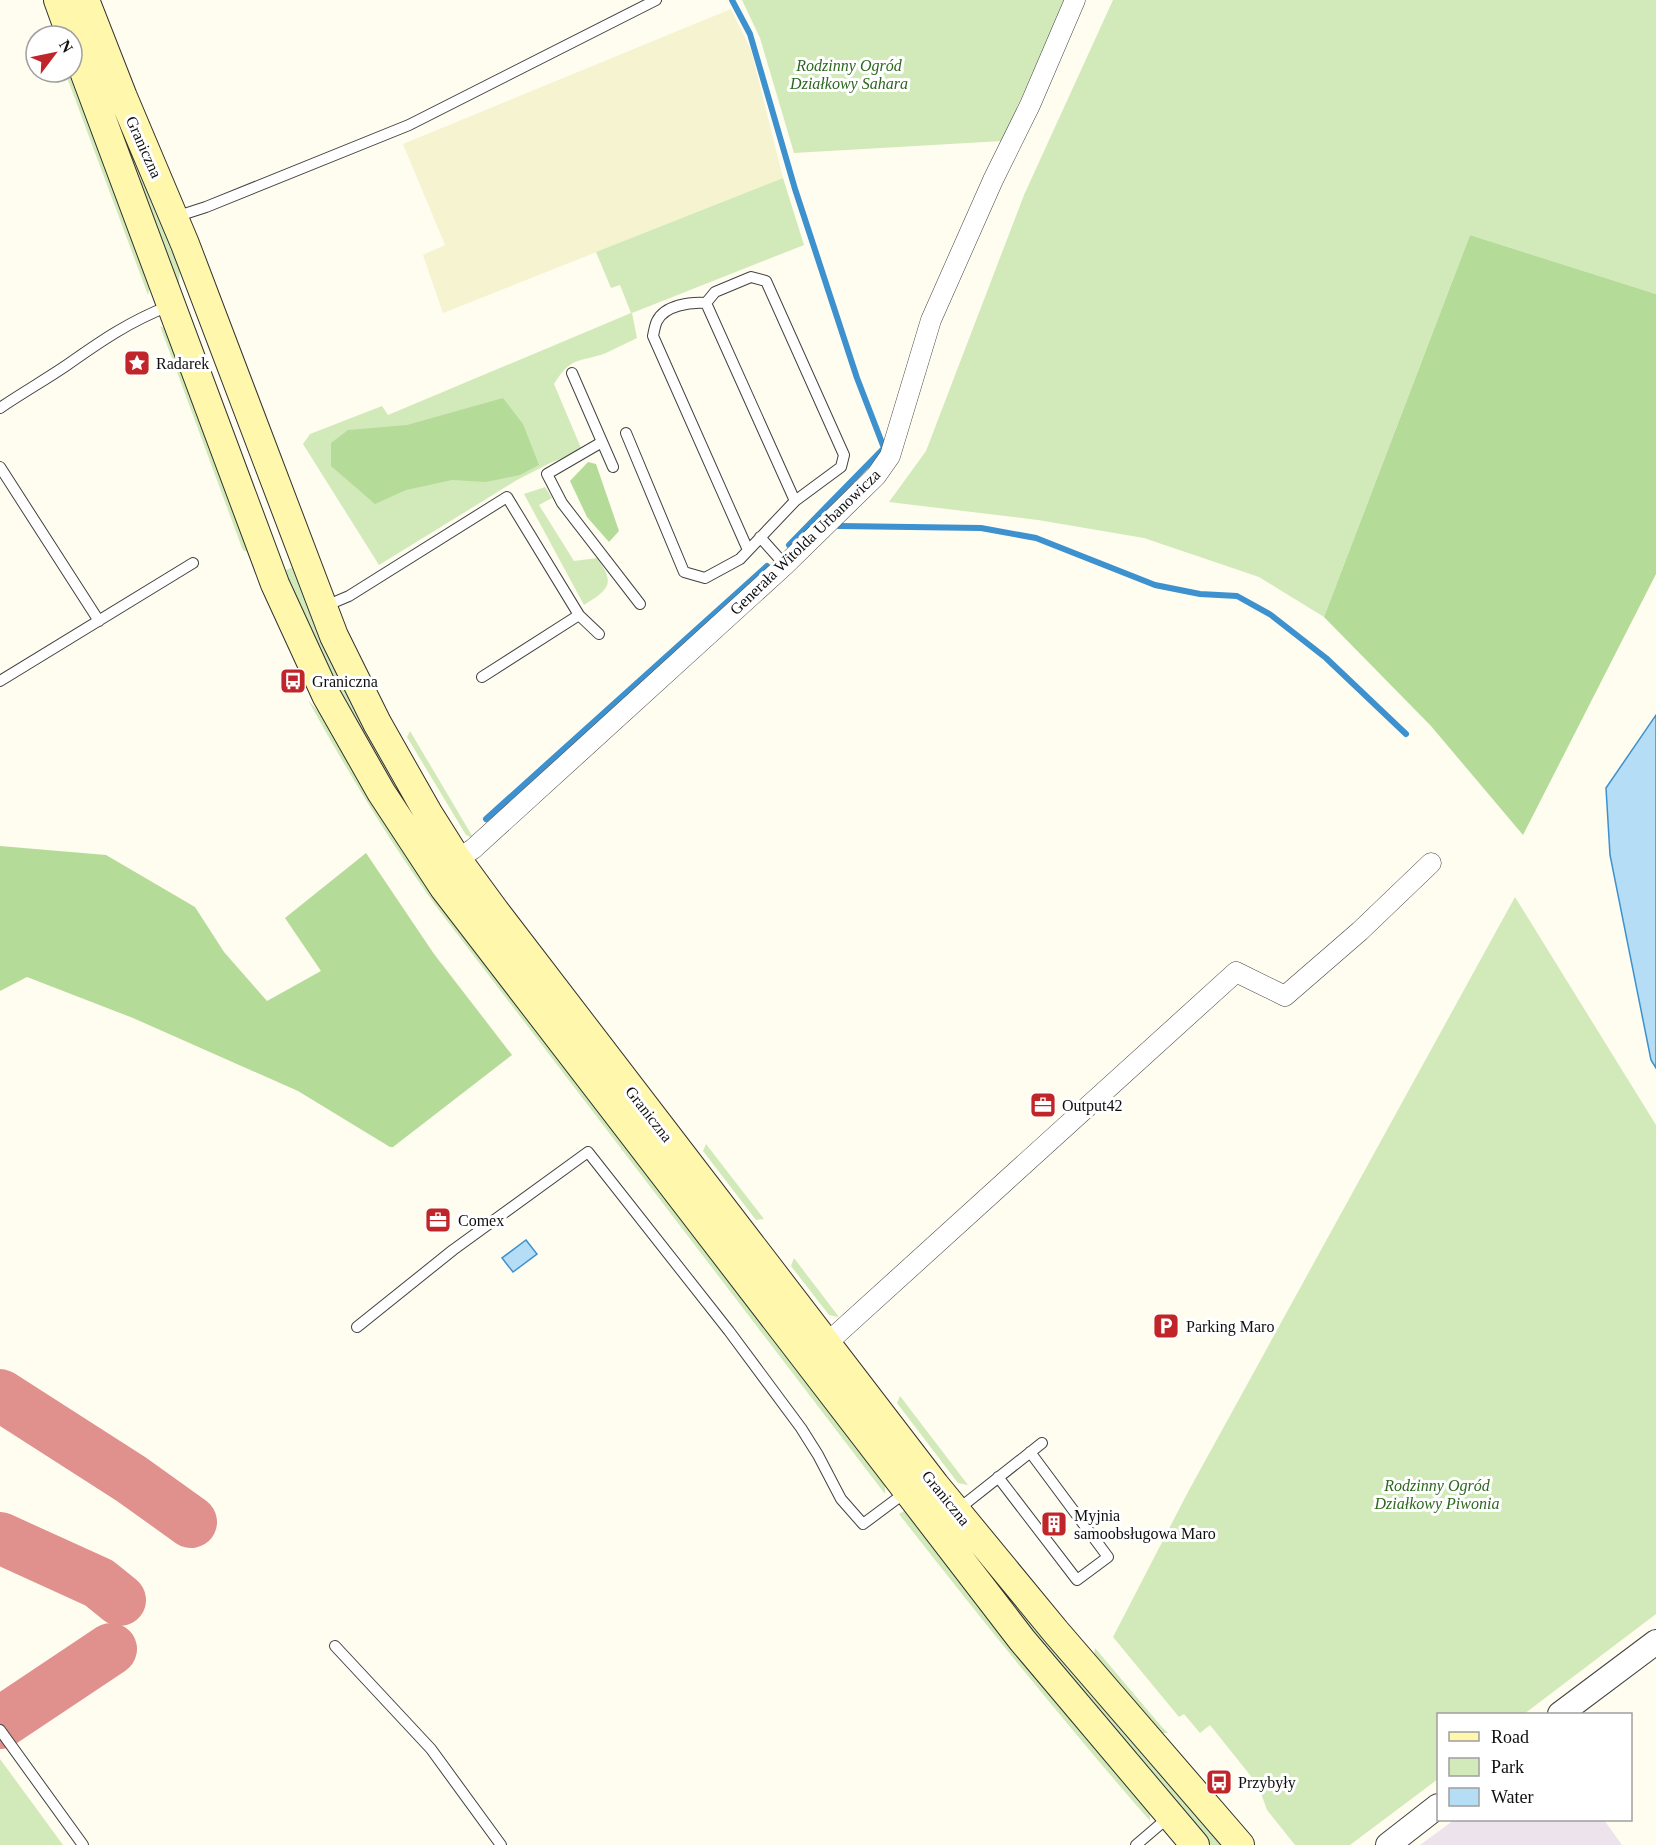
<svg xmlns="http://www.w3.org/2000/svg" width="1656" height="1845" font-family="'Times New Roman',serif">
<rect width="100%" height="100%" fill="#fffcf0"/>
<path fill="#ece3ed" d="M 1454,1820 L 1604,1820 L 1622,1845 L 1420,1845 Z"/>
<path fill="#f5f3d0" d="M 731,9 L 751,50 L 783,178 L 443,313 L 423,255 L 445,245 L 403,144 Z"/>
<path fill="#d2eaba" d="M 742,0 L 1065,0 L 1002,141 L 794,153 L 760,38 Z
M 1113,0 L 1656,0 L 1656,294 L 1470,235 L 1324,617 L 1259,577 L 1144,538 L 1038,520 L 889,502 L 926,451 L 1024,195 Z
M 65,72 L 72,72 L 150,287 L 148,295 Z
M 107,90 L 180,265 L 179,284 L 177,285 L 104,91 Z
M 783,178 L 804,245 L 632,313 L 637,338 C 627,343 616,348 606,353 C 579,363 572,355 554,384 L 581,448 L 574,454 L 550,463 L 517,480 L 379,565 L 303,444 L 310,434 L 382,406 L 388,415 L 631,313 L 620,285 L 611,288 L 596,252 Z
M 160,326 L 166,329 L 251,552 L 244,551 L 242,548 Z
M 545,487 L 552,498 L 539,505 L 574,561 L 597,558 C 616,584 609,589 584,605 L 524,494 Z
M 293,567 L 413,811 L 408,814 L 338,690 L 284,571 Z
M 308,700 L 327,721 L 885,1484 L 885,1494 L 438,909 C 390,842 348,773 308,700 Z
M 410,731 L 474,839 L 466,835 L 407,737 Z
M 1515,897 L 1656,1125 L 1656,1614 L 1524,1714 L 1438,1714 L 1438,1779 L 1350,1845 L 1295,1845 L 1267,1810 L 1258,1785 L 1210,1725 L 1200,1733 L 1184,1714 L 1179,1717 L 1113,1637 L 1188,1492 Z
M 706,1144 L 764,1219 L 756,1220 L 703,1151 Z
M 794,1258 L 839,1317 L 829,1315 L 791,1266 Z
M 900,1396 L 968,1485 L 958,1483 L 897,1403 Z
M 904,1511 L 907,1513 L 1150,1814 L 1150,1821 C 1063,1721 980,1618 899,1514 Z
M 944,1515 L 1224,1845 L 1210,1845 C 1118,1737 1025,1631 944,1515 Z
M 1095,1648 L 1161,1726 L 1168,1733 L 1159,1733 L 1094,1655 Z
M 0,1759 L 63,1845 L 0,1845 Z"/>
<path fill="#b5db99" d="M 1470,235 L 1656,294 L 1656,574 L 1523,835 L 1431,726 L 1324,617 Z
M 503,398 L 523,424 L 539,465 L 520,475 L 486,482 L 452,480 L 406,490 L 375,504 L 331,466 L 331,443 L 348,430 L 407,425 Z
M 588,462 L 596,464 L 619,531 L 609,542 L 587,517 L 570,481 Z
M 0,846 L 106,855 L 195,907 L 224,952 L 267,1001 L 321,971 L 285,918 L 366,853 L 434,954 L 512,1055 L 393,1147 L 390,1147 L 298,1091 L 133,1018 L 27,977 L 0,991 Z"/>
<path fill="#b5ddf6" stroke="#3c91ce" stroke-width="1.5" d="M 1656,715 L 1656,1068 L 1651,1060 L 1610,855 L 1606,788 Z
M 526,1240 L 537,1254 L 513,1272 L 502,1258 Z"/>
<g fill="none" stroke-linecap="round" stroke-linejoin="round">
<path stroke="#3c91ce" stroke-width="6" d="M 732,0 L 750,34 L 795,189 L 857,378 L 884,448 L 789,545
M 839,526 L 981,528 L 1036,538 L 1155,585 L 1200,594 L 1237,596 L 1271,615 L 1326,658 L 1406,734
M 486,819 L 767,566"/>
<path stroke="#e0908d" stroke-width="52" d="M 0,1395 L 131,1479 L 191,1522
M 0,1538 L 99,1583 L 120,1600
M 0,1723 L 111,1649"/>
<defs>
<path id="service" d="M 175,217 L 206,207 L 409,125 L 656,0
M 706,303 L 795,501
M 572,373 L 613,467
M 0,408 C 22,393 45,380 67,365 C 101,341 130,321 169,306
M 626,433 L 684,572 L 705,578 L 740,559 L 795,501 L 841,467 L 844,455 L 766,281 L 751,277 L 715,292 L 706,303 C 690,302 665,305 657,321 C 655,325 654,331 653,336 L 748,550
M 602,442 L 547,474 L 562,503 L 640,604
M 0,467 L 99,621
M 760,537 L 785,565
M 323,607 L 349,596 L 507,497 L 579,615 L 599,634
M 482,677 L 579,615
M 0,681 L 193,563
M 357,1327 L 453,1250 L 588,1152 L 729,1331 L 801,1428 L 818,1455 L 841,1499 L 863,1524 L 906,1492
M 998,1477 L 1077,1580 L 1108,1557 L 1030,1452
M 956,1511 L 1042,1443
M 335,1646 L 431,1749 L 501,1845
M 0,1730 L 83,1845
M 1136,1845 L 1170,1816"/>
<path id="minor" d="M 457,859 L 473,849 L 785,565 L 876,476 L 890,456 L 931,320 L 993,180 L 1030,105 L 1075,0
M 826,1344 L 1236,972 L 1285,996 L 1360,931 L 1431,863"/>
<path id="tertiary" d="M 1560,1714 L 1656,1642
M 1388,1845 L 1438,1806"/>
<path id="secondary" d="M 58,0 L 71,36
M 85,0 L 123,97 L 185,244 L 334,636 L 377,723 L 428,813 L 457,859 L 495,911 L 935,1485 L 1056,1632 L 1240,1845
M 72,39 L 275,584 L 326,695 L 381,792 L 444,888 L 1022,1640 L 1195,1845"/>
</defs>
<use href="#service" stroke="#424242" stroke-width="12"/>
<use href="#minor" stroke="#424242" stroke-width="21"/>
<use href="#tertiary" stroke="#424242" stroke-width="26"/>
<use href="#secondary" stroke="#313131" stroke-width="30"/>
<use href="#service" stroke="#fff" stroke-width="10"/>
<use href="#minor" stroke="#fff" stroke-width="20"/>
<use href="#tertiary" stroke="#fff" stroke-width="24"/>
<use href="#secondary" stroke="#fff7ac" stroke-width="28"/>
</g>
<defs>
<symbol id="sight-square" viewBox="-11 -11 22 22"><rect x="-9" y="-9" width="18" height="18" rx="4" fill="#c0252a" stroke="#fff"/><path d="M0-6L1.8-2.2L6-1.7L2.9 1.2L3.7 5.4L0 3.3L-3.7 5.4L-2.9 1.2L-6-1.7L-1.8-2.2Z" fill="#fff"/></symbol>
<symbol id="bus-square" viewBox="-11 -11 22 22"><rect x="-9" y="-9" width="18" height="18" rx="4" fill="#c0252a" stroke="#fff"/><path d="M-5-6H5V4H4V6H2V4H-2V6H-4V4H-5ZM-3.5-4V0h7V-4ZM-3.5 1.2v1.5H-2V1.2ZM2 1.2v1.5H3.5V1.2Z" fill="#fff"/></symbol>
<symbol id="office-square" viewBox="-11 -11 22 22"><rect x="-9" y="-9" width="18" height="18" rx="4" fill="#c0252a" stroke="#fff"/><path d="M-6-3h4V-5.5h4V-3h4V5H-6ZM-1-4.5V-3h2v-1.5ZM-6 0V1H6V0Z" fill="#fff"/></symbol>
<symbol id="parking-square" viewBox="-11 -11 22 22"><rect x="-9" y="-9" width="18" height="18" rx="4" fill="#c0252a" stroke="#fff"/><path d="M-3.5-5.5H1a3.5 3.5 0 0 1 0 7H-1V5.5H-3.5ZM-1-3.4V-.6H.8a1.4 1.4 0 0 0 0-2.8Z" fill="#fff"/></symbol>
<symbol id="building-square" viewBox="-11 -11 22 22"><rect x="-9" y="-9" width="18" height="18" rx="4" fill="#c0252a" stroke="#fff"/><path d="M-4-6H4V6H1V3H-1V6H-4ZM-2.5-4.3h1.7v1.8h-1.7ZM.8-4.3h1.7v1.8H.8ZM-2.5-1h1.7V.8h-1.7ZM.8-1h1.7V.8H.8Z" fill="#fff"/></symbol>
</defs>
<g fill-rule="evenodd">
<use href="#sight-square" x="122" y="348" width="30" height="30"/>
<use href="#bus-square" x="278" y="666" width="30" height="30"/>
<use href="#office-square" x="1028" y="1090" width="30" height="30"/>
<use href="#office-square" x="423" y="1205" width="30" height="30"/>
<use href="#parking-square" x="1151" y="1311" width="30" height="30"/>
<use href="#building-square" x="1039" y="1509" width="30" height="30"/>
<use href="#bus-square" x="1204" y="1767" width="30" height="30"/>
</g>
<g text-anchor="middle" dominant-baseline="central" stroke-width="6" stroke-linejoin="round" paint-order="stroke">
<g font-size="16" font-style="italic" fill="#2c671e" stroke="#fff">
<text x="849" y="65">Rodzinny Ogród<tspan x="849" dy="18">Działkowy Sahara</tspan></text>
<text x="1437" y="1485">Rodzinny Ogród<tspan x="1437" dy="18">Działkowy Piwonia</tspan></text>
</g>
<g font-size="16" fill="#0f0f0f" stroke="#fff">
<text transform="translate(144 147) rotate(66)">Graniczna</text>
<text transform="translate(805 542) rotate(-44)">Generała Witolda Urbanowicza</text>
<text transform="translate(649 1114) rotate(52)">Graniczna</text>
<text transform="translate(946 1498) rotate(51)">Graniczna</text>
</g>
<g font-size="16" fill="#0f0f0f" stroke="#fff" text-anchor="start">
<text x="156" y="363">Radarek</text>
<text x="312" y="681">Graniczna</text>
<text x="1062" y="1105">Output42</text>
<text x="458" y="1220">Comex</text>
<text x="1186" y="1326">Parking Maro</text>
<text x="1074" y="1515">Myjnia<tspan x="1074" dy="18">samoobsługowa Maro</tspan></text>
<text x="1238" y="1782">Przybyły</text>
</g>
</g>
<rect x="1437" y="1713" width="195" height="108" fill="#ffffff" stroke="#9f9f9f" stroke-width="1.5"/>
<rect x="1449" y="1732" width="30" height="9" fill="#fff7ac" stroke="#9f9f9f" stroke-width="1.5"/>
<text x="1491" y="1743" font-size="18" fill="#0f0f0f">Road</text>
<rect x="1449" y="1758" width="30" height="18" fill="#d2eaba" stroke="#9f9f9f" stroke-width="1.5"/>
<text x="1491" y="1773" font-size="18" fill="#0f0f0f">Park</text>
<rect x="1449" y="1788" width="30" height="18" fill="#b5ddf6" stroke="#9f9f9f" stroke-width="1.5"/>
<text x="1491" y="1803" font-size="18" fill="#0f0f0f">Water</text>
<g transform="translate(54 54) rotate(58)"><circle r="28" fill="#ffffff" stroke="#9f9f9f" stroke-width="1.5"/>
<path d="M0-4.5L10 22L0 15L-10 22Z" fill="#c0252a"/>
<text y="-9" font-size="16" font-weight="bold" text-anchor="middle" fill="#0f0f0f">N</text>
</g>
</svg>
